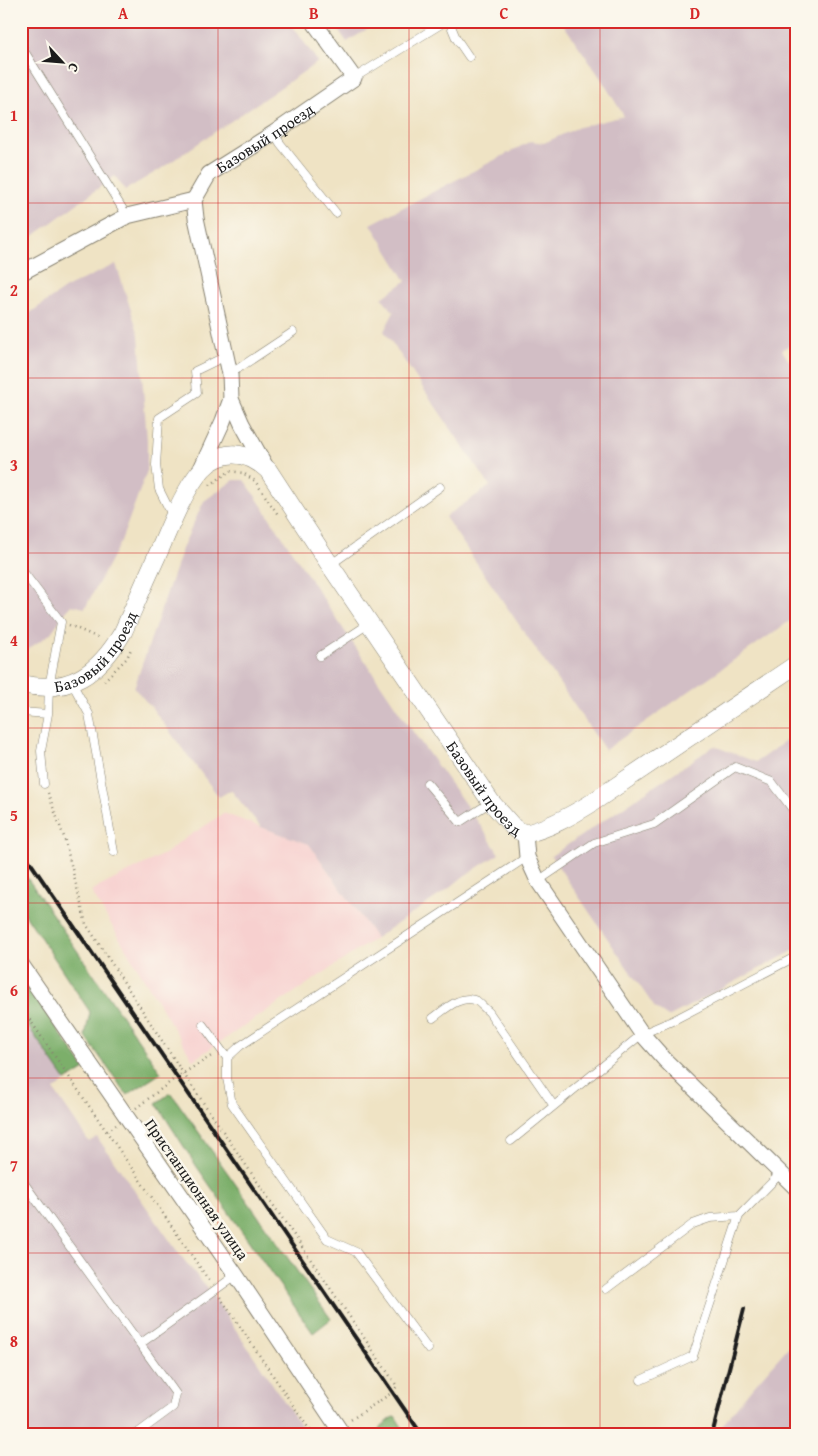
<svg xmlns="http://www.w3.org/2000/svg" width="818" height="1456" font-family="'Gentium Book Plus',serif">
<rect width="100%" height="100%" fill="#fbf7ec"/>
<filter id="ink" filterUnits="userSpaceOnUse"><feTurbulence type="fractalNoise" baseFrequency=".02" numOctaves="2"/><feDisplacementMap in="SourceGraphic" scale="10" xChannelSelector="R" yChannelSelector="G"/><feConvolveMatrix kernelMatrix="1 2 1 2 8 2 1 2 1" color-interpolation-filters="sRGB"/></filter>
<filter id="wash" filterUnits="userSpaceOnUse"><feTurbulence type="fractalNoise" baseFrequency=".0096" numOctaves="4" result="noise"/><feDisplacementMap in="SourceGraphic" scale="20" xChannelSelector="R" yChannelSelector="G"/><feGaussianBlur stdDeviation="1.12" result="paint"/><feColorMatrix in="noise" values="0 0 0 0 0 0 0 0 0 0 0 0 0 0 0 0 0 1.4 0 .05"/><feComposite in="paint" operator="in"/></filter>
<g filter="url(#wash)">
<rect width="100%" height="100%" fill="#efe3c4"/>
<path fill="#f7d0cf" d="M 223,813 L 261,827 L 309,844 L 376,938 L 193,1060 L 91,891 L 168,852 L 178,843 L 211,822 Z"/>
<path fill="#d2bec5" d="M 21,21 L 289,21 L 318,62 L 159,170 L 125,190 L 115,176 L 21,245 Z
M 332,21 L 380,21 L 347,42 Z
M 561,21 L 790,21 L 797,33 L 797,340 L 782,350 L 789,361 L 797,355 L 797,616 L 605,750 L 445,517 L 490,486 L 384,331 L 394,312 L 382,298 L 406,281 L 371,224 L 531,141 L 544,143 L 579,127 L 624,116 L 600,77 Z
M 116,264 L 139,335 L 147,440 L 147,471 L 121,541 L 85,608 L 71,605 L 50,634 L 21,654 L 21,319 L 69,286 Z
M 234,480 L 244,480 L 250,488 L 342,627 L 406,722 L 483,829 L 499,854 L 464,876 L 447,890 L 376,938 L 309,844 L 261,827 L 231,790 L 219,797 L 152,708 L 134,688 L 183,546 L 204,501 Z
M 797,733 L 797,949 L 668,1017 L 655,1008 L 551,856 L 714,746 L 756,762 Z
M 21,1016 L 66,1081 L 54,1090 L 89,1142 L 97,1137 L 180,1255 L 211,1293 L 307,1435 L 21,1435 Z
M 797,1337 L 797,1435 L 717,1435 L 719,1429 L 751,1389 Z"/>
<path fill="#7baf6b" stroke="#4c6644" d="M 24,873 L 161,1073 L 127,1095 L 85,1036 L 90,1012 L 21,908 L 21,883 Z
M 21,977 L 85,1069 L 66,1081 L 21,1016 Z
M 171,1093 L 331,1319 L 313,1333 L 197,1167 L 156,1103 Z
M 395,1416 L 407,1435 L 383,1435 L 379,1428 Z"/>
</g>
<g filter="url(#ink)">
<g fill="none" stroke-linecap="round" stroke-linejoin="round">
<defs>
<path id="service" d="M 449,21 L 456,38 L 469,57
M 21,46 L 127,216
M 354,78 L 446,21
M 274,133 L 280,143 L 336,213
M 230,374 L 293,332
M 173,517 L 159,489 L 156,465 L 159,418 L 197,393 L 195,371 L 226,356
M 330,565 L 440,487
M 21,569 L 61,622 L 49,687 L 48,714 L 21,712
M 320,656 L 370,623
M 72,683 L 89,714 L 114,852
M 427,783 L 460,822 L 491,802
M 44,784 L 41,751 L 48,714
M 538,881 L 594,843 L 654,824 L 735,767 L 772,782 L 797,815
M 433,1018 C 444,1010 462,993 477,1001 C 481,1004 485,1009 489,1012 L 554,1106
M 203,1025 L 227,1058
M 511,1141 L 642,1034 L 672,1021 L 797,956
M 21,1179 L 176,1394 L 173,1407 L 135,1435
M 606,1289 L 693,1224 L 710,1218 L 739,1216
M 140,1344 L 236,1275
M 428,1349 L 356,1252 L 327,1239 L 232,1104 L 227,1078 L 227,1058 L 240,1046 L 527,857
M 641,1380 L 693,1356 L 739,1216 L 781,1173
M 21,1427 L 26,1435
M 328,1435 L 338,1427"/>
<g id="minor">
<path d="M 21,273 L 127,216 L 194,200"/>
<path id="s1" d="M 267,469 L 242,424 L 231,399 L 230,374 L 196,218 L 194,200 L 209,174 L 274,133 L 354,78 L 313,21"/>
<path d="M 200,471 L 223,421 L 231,399"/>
<path d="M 525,834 L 527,857 L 538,881 L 642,1034 L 666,1061 L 797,1189"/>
<path d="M 21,964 L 236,1275 L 343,1435"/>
</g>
<g id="tertiary">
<path id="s2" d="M 21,684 C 70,695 99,673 123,632 C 135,605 147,577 160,549 C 171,524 188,479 209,463 C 230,448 250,454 268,470 L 330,565 L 491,802 L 514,828 L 525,834 C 549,828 569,817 590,804 L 797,664"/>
</g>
</defs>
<use href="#service" stroke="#868070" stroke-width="9"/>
<use href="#minor" stroke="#868070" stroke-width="17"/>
<use href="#tertiary" stroke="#868070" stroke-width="19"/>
<path stroke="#868070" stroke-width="2.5" stroke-dasharray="1 4" stroke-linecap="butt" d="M 210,485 L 230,471 L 243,473 L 255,481 L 279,516
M 69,625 L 101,639
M 104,681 L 127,658 L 131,649
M 48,793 L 64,837 L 86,924 L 183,1073 L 397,1386 L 393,1392 L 349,1421
M 21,1007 L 210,1282
M 136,1108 L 177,1077 L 213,1055
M 107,1131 L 116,1125
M 220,1297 L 313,1435"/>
<use href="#service" stroke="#fff" stroke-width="8"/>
<use href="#minor" stroke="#fff" stroke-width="15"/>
<use href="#tertiary" stroke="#fff" stroke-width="18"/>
<path stroke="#1c1c1c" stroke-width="4" d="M 21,849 L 422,1435
M 712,1435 L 744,1309
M 795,1435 L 797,1432"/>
</g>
</g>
<path fill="none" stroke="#d62828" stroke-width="1" stroke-opacity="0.55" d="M 218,21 L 218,1435M 409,21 L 409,1435M 600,21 L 600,1435M 21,203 L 797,203M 21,378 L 797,378M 21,553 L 797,553M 21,728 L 797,728M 21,903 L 797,903M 21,1078 L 797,1078M 21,1253 L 797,1253"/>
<g text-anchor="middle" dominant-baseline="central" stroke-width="5" stroke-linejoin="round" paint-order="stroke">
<g font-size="16" fill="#1c1c1c" stroke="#fbf7ec">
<text stroke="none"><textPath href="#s1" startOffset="378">Базовый проезд</textPath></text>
<text stroke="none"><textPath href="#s2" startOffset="90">Базовый проезд</textPath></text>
<text stroke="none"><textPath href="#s2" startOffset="765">Базовый проезд</textPath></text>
<text transform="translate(197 1189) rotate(55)">Пристанционная улица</text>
</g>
</g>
<rect width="818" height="1456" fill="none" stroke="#fbf7ec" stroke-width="55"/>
<g transform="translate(62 62) rotate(116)" stroke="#fbf7ec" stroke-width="4" paint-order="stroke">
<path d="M0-4L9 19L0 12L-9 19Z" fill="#1c1c1c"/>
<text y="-8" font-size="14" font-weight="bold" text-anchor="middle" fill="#1c1c1c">С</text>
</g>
<rect x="28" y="28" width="762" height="1400" fill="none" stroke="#d62828" stroke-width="2"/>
<g font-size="16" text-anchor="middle" font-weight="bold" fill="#d62828">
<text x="123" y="19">A</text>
<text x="314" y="19">B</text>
<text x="504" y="19">C</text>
<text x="695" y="19">D</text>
<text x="14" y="121">1</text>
<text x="14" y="296">2</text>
<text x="14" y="471">3</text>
<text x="14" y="646">4</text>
<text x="14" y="821">5</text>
<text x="14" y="996">6</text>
<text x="14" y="1171">7</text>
<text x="14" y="1347">8</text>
</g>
</svg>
